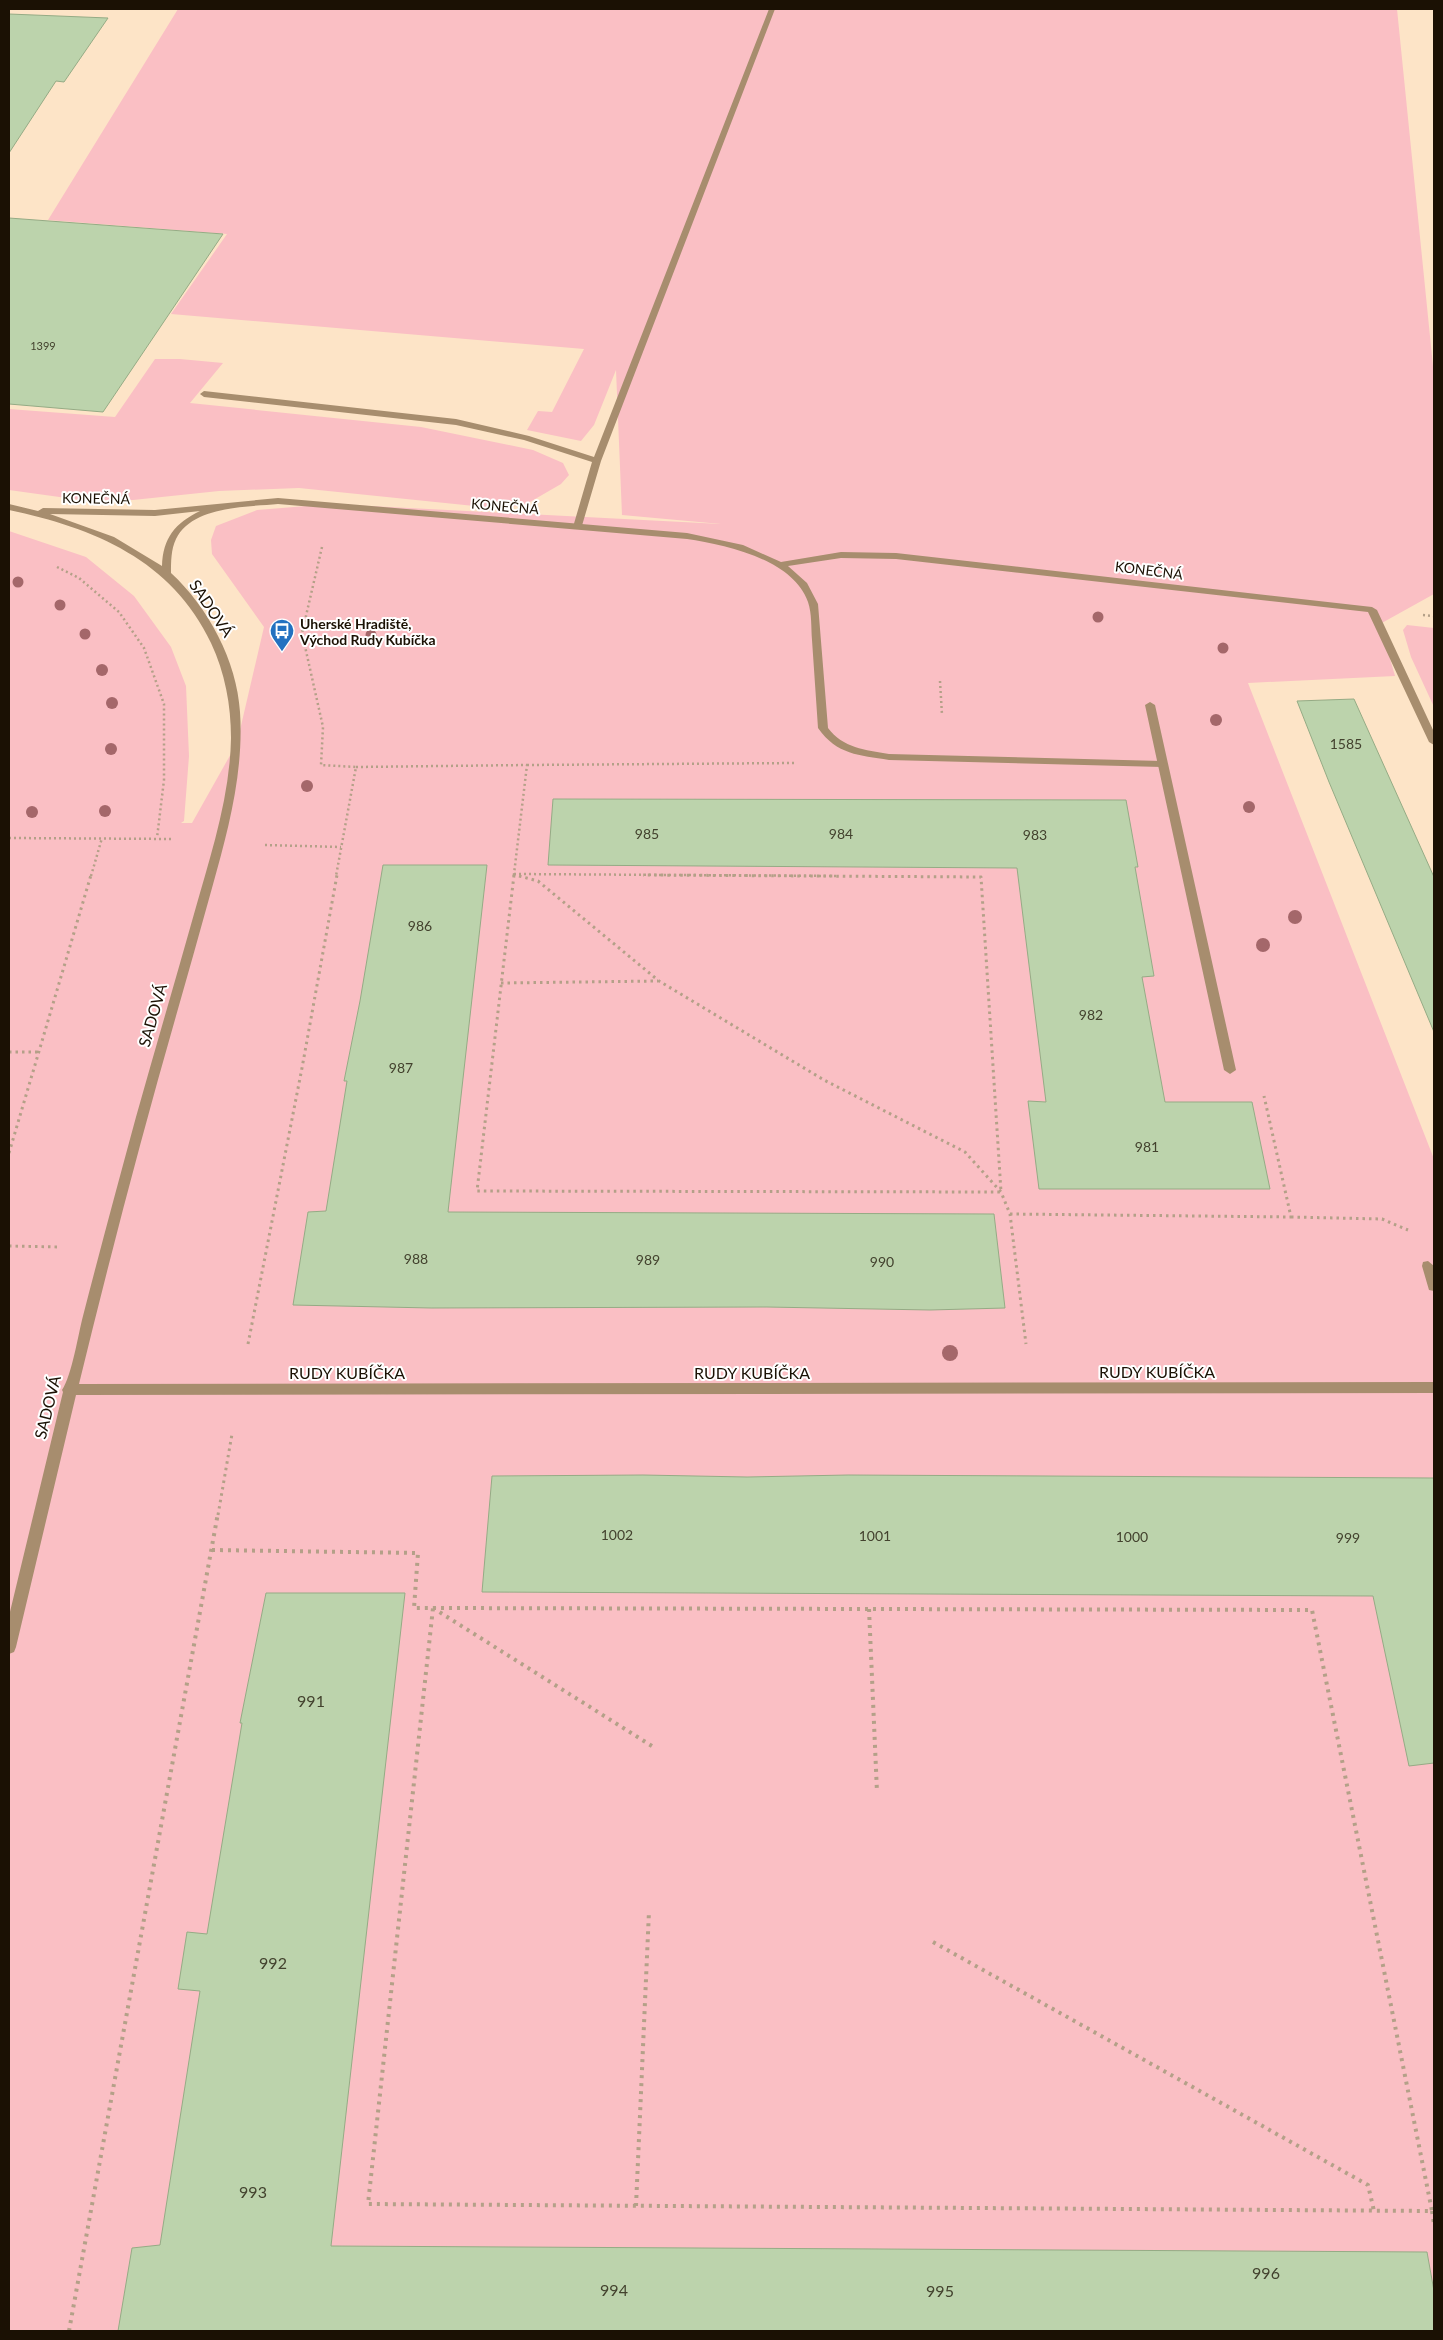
<svg xmlns="http://www.w3.org/2000/svg" width="1443" height="2340" font-family="Lato,sans-serif">
<rect width="100%" height="100%" fill="#fde4c7"/>
<path fill="#fabfc4" d="M 178,9 L 1397,9 L 1434,376 L 1434,594 L 1380,624 L 1395,676 L 1248,683 L 1434,1159 L 1434,2331 L 9,2331 L 9,531 L 86,557 L 134,596 L 171,647 L 186,686 L 189,756 L 184,821 L 181,823 L 192,823 L 237,743 L 264,627 L 212,554 L 211,540 L 216,526 L 257,510 L 331,504 L 721,524 L 622,515 L 616,370 L 594,425 L 581,441 L 527,430 L 538,411 L 552,412 L 584,349 L 171,314 L 227,234 L 48,220 Z
M 155,359 L 180,359 L 223,363 L 190,403 L 421,427 L 533,450 L 563,463 L 569,475 L 561,484 L 523,506 L 484,507 L 299,488 L 219,491 L 133,500 L 81,500 L 9,490 L 9,409 L 115,417 Z
M 1407,625 L 1434,628 L 1434,707 L 1411,657 L 1403,630 Z"/>
<path fill="#bcd3ac" stroke="#95ab85" d="M 9,14 L 108,18 L 64,82 L 56,81 L 9,153 Z
M 9,218 L 223,234 L 103,412 L 9,404 Z
M 1354,699 L 1434,877 L 1434,1032 L 1329,782 L 1297,701 Z
M 553,799 L 1126,800 L 1138,867 L 1135,867 L 1154,976 L 1142,977 L 1165,1102 L 1252,1102 L 1270,1189 L 1039,1189 L 1028,1101 L 1046,1102 L 1017,868 L 548,865 Z
M 383,865 L 487,865 L 448,1212 L 994,1214 L 1005,1308 L 930,1310 L 767,1307 L 431,1308 L 293,1305 L 308,1212 L 326,1211 L 347,1081 L 344,1081 L 360,1001 Z
M 643,1475 L 747,1477 L 848,1475 L 1434,1478 L 1434,1763 L 1409,1766 L 1373,1596 L 482,1592 L 492,1476 Z
M 266,1593 L 405,1593 L 331,2246 L 1427,2252 L 1434,2291 L 1434,2331 L 118,2331 L 132,2248 L 160,2245 L 200,1991 L 178,1989 L 187,1932 L 207,1934 L 242,1723 L 240,1723 Z"/>
<g fill="none" stroke-linecap="round" stroke-linejoin="round">
<path stroke="#b4a088" stroke-width="2.5" stroke-dasharray="2 3" stroke-linecap="butt" d="M 322,547 L 302,633 L 323,727 L 321,765 L 356,767 L 336,876
M 57,567 L 79,578 L 119,612 L 144,648 L 164,704 L 164,780 L 157,838
M 1423,615 L 1434,616
M 940,681 L 942,715
M 527,765 L 796,763
M 356,767 L 527,765 L 514,874
M 9,838 L 174,839
M 265,845 L 341,847
M 514,874 L 838,876
M 91,876 L 102,838
M 514,876 L 514,874"/>
<path stroke="#b4a088" stroke-width="3" stroke-dasharray="2.5 4" stroke-linecap="butt" d="M 514,875 L 477,1191 L 1001,1192 L 981,877 L 643,875
M 519,876 L 538,881 L 659,981 L 824,1080 L 965,1152 L 1001,1192 L 1010,1214 L 1026,1344
M 501,983 L 658,981
M 9,1052 L 39,1052
M 9,1153 L 91,875
M 1010,1214 L 1291,1217 L 1264,1096
M 1291,1217 L 1382,1219 L 1408,1230
M 9,1246 L 61,1247
M 248,1344 L 302,1068 L 337,875
M 218,1515 L 232,1434"/>
<path stroke="#b4a088" stroke-width="4" stroke-dasharray="3 5" stroke-linecap="butt" d="M 212,1550 L 418,1553 L 414,1608 L 433,1608 L 655,1748
M 433,1608 L 1312,1610 L 1432,2211 L 368,2204 Z
M 869,1609 L 877,1792
M 933,1942 L 1368,2185 L 1374,2211
M 636,2206 L 649,1911
M 1432,2211 L 1434,2224
M 69,2331 L 218,1513"/>
<path fill="#a78d6e" fill-rule="evenodd" d="M 769,9 L 775,9 L 601,461 L 581,529 L 575,529 L 573,527 L 592,462 L 524,440 L 456,425 L 204,397 L 200,394 L 204,391 L 456,419 L 529,436 L 594,457 Z
M 1150,702 L 1155,705 L 1236,1070 L 1230,1074 L 1224,1070 L 1145,705 Z"/>
<path fill="#a78d6e" fill-rule="evenodd" d="M 278,498 L 687,533 L 743,545 L 781,562 L 841,552 L 896,553 L 1372,607 L 1377,610 L 1434,732 L 1434,745 L 1429,742 L 1368,612 L 896,559 L 841,558 L 788,566 L 807,583 L 818,604 L 828,728 C 843,748 865,750 889,754 L 1162,761 L 1167,764 L 1162,767 L 889,760 C 859,755 837,755 818,728 C 816,699 814,669 812,640 C 811,627 812,614 808,602 C 793,559 726,545 687,539 L 278,504 C 247,507 192,506 176,539 C 171,549 171,562 171,573 C 208,607 237,661 240,712 C 244,772 228,831 212,888 C 200,931 188,974 176,1016 C 141,1138 109,1261 79,1384 L 1434,1382 L 1434,1393 L 76,1395 L 16,1647 L 14,1652 L 9,1654 L 9,1616 L 63,1392 L 62,1390 C 72,1375 78,1335 83,1316 C 100,1250 118,1183 136,1117 C 155,1049 175,982 194,914 C 210,857 230,798 231,738 C 231,705 225,673 211,643 C 172,560 94,528 9,510 L 9,504 L 38,511 L 43,508 L 155,510 ZM 200,511 C 175,523 163,538 162,566 L 114,537 L 50,514 L 155,516 Z
M 1428,1261 L 1434,1266 L 1434,1291 L 1429,1290 L 1422,1266 L 1423,1262 Z"/>
</g>
<g fill="#a4676a">
<circle cx="18" cy="582" r="5.5"/>
<circle cx="60" cy="605" r="5.5"/>
<circle cx="1098" cy="617" r="5.5"/>
<circle cx="85" cy="634" r="5.5"/>
<circle cx="371" cy="635" r="5.5"/>
<circle cx="1223" cy="648" r="5.5"/>
<circle cx="102" cy="670" r="6"/>
<circle cx="112" cy="703" r="6"/>
<circle cx="1216" cy="720" r="6"/>
<circle cx="111" cy="749" r="6"/>
<circle cx="307" cy="786" r="6"/>
<circle cx="1249" cy="807" r="6"/>
<circle cx="105" cy="811" r="6"/>
<circle cx="32" cy="812" r="6"/>
<circle cx="1295" cy="917" r="7"/>
<circle cx="1263" cy="945" r="7"/>
<circle cx="950" cy="1353" r="8"/>
</g>
<defs>
<symbol id="bus-pin" viewBox="-11 -11 22 30"><path d="M0 17L-7.5 6A9.5 9.5 0 1 1 7.5 6Z" fill="#2371c0" stroke="#fff"/><path d="M-5-6H5V4H4V6H2V4H-2V6H-4V4H-5ZM-3.5-4V0h7V-4ZM-3.5 1.2v1.5H-2V1.2ZM2 1.2v1.5H3.5V1.2Z" fill="#fff"/></symbol>
</defs>
<g fill-rule="evenodd">
<use href="#bus-pin" x="268" y="617" width="28" height="38"/>
</g>
<g text-anchor="middle" dominant-baseline="central" stroke-width="4" stroke-linejoin="round" paint-order="stroke">
<g font-size="11" fill="#43422e">
<text x="43" y="345">1399</text>
</g>
<g font-size="14" fill="#1b1104" stroke="#fff">
<text transform="translate(96 498) rotate(1)">KONEČNÁ</text>
<text transform="translate(505 506) rotate(5)">KONEČNÁ</text>
<text transform="translate(1149 570) rotate(7)">KONEČNÁ</text>
</g>
<g font-size="14" font-weight="bold" fill="#1b1104" stroke="#fff" text-anchor="start">
<text x="300" y="623">Uherské Hradiště,<tspan x="300" dy="16">Východ Rudy Kubíčka</tspan></text>
</g>
<g font-size="14" fill="#43422e">
<text x="1346" y="743">1585</text>
<text x="647" y="833">985</text>
<text x="841" y="833">984</text>
<text x="1035" y="834">983</text>
<text x="420" y="925">986</text>
<text x="1091" y="1014">982</text>
<text x="401" y="1067">987</text>
<text x="1147" y="1146">981</text>
<text x="416" y="1258">988</text>
<text x="648" y="1259">989</text>
<text x="882" y="1261">990</text>
<text x="617" y="1534">1002</text>
<text x="875" y="1535">1001</text>
<text x="1132" y="1536">1000</text>
<text x="1348" y="1537">999</text>
</g>
<g font-size="16" fill="#1b1104" stroke="#fff">
<text transform="translate(212 608) rotate(56)">SADOVÁ</text>
<text transform="translate(152 1015) rotate(-74)">SADOVÁ</text>
<text x="1157" y="1371">RUDY KUBÍČKA</text>
<text x="347" y="1372">RUDY KUBÍČKA</text>
<text x="752" y="1372">RUDY KUBÍČKA</text>
<text transform="translate(47 1407) rotate(-76)">SADOVÁ</text>
</g>
<g font-size="16" fill="#43422e">
<text x="311" y="1700">991</text>
<text x="273" y="1962">992</text>
<text x="253" y="2191">993</text>
<text x="1266" y="2272">996</text>
<text x="614" y="2289">994</text>
<text x="940" y="2290">995</text>
</g>
</g>
<rect width="1443" height="2340" fill="none" stroke="#1b1104" stroke-width="20"/>
</svg>
